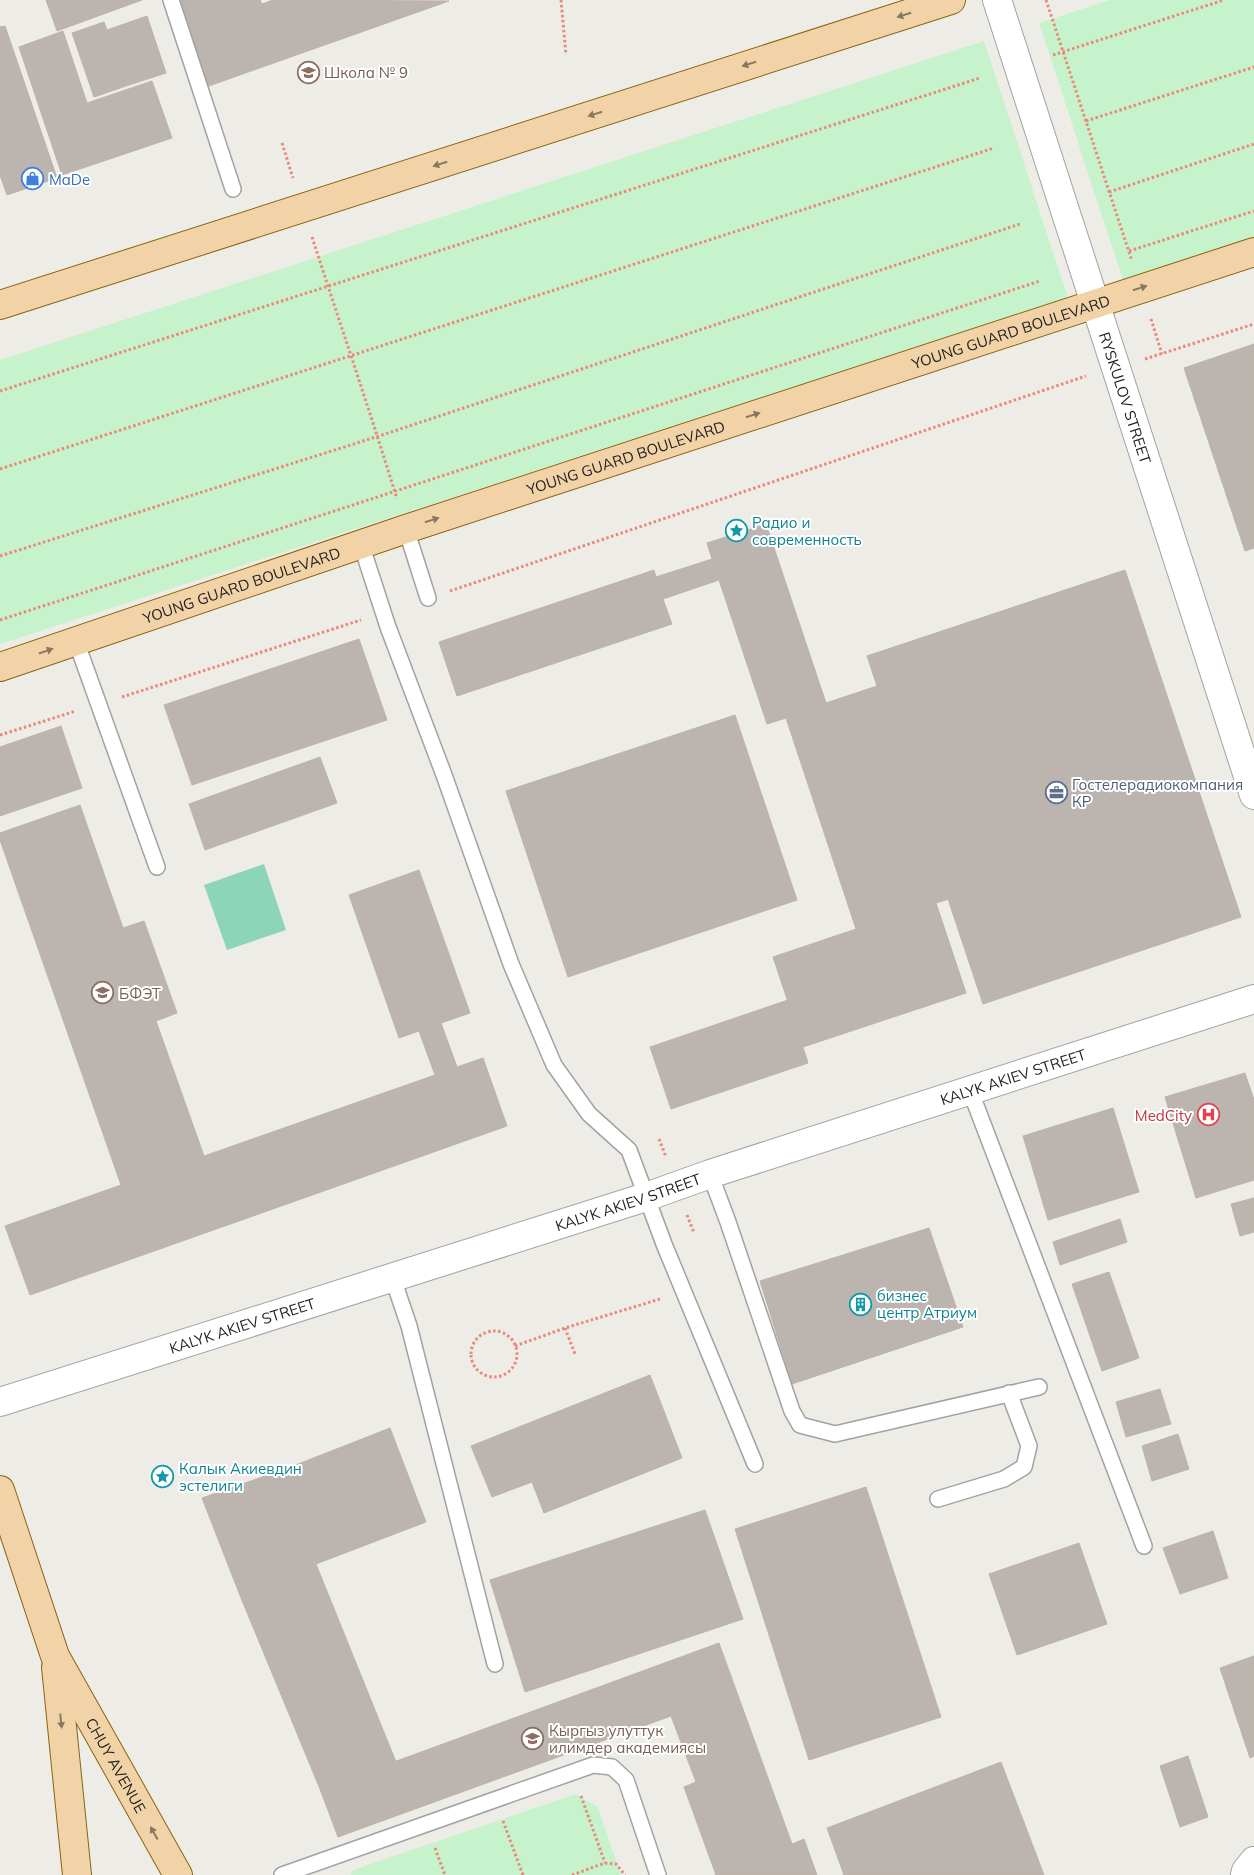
<svg xmlns="http://www.w3.org/2000/svg" width="1254" height="1875" font-family="Mulish,sans-serif">
<rect width="100%" height="100%" fill="#eeece6"/>
<path fill="#c7f3cc" d="M 1110,0 L 1254,0 L 1254,238 L 1123,280 L 1039,23 Z
M 984,41 L 1068,298 L 0,644 L 0,360 Z
M 576,1794 L 598,1807 L 621,1875 L 351,1875 L 353,1870 Z"/>
<path fill="#8cd5ba" d="M 264,864 L 286,930 L 227,950 L 204,885 Z"/>
<path fill="#bbb4af" stroke="#beb3aa" d="M 46,0 L 142,0 L 57,31 Z
M 175,0 L 260,0 L 262,4 L 273,0 L 449,1 L 206,87 Z
M 147,16 L 166,73 L 126,86 L 107,30 Z
M 104,22 L 126,86 L 94,97 L 72,33 Z
M 5,26 L 57,178 L 7,195 L 0,175 L 0,27 Z
M 63,31 L 87,103 L 152,81 L 172,138 L 62,175 L 19,47 Z
M 1254,344 L 1254,548 L 1245,551 L 1184,368 Z
M 766,524 L 826,703 L 877,686 L 949,899 L 936,903 L 966,993 L 803,1047 L 773,957 L 856,929 L 786,718 L 767,724 L 719,580 L 663,599 L 672,624 L 457,696 L 439,642 L 654,570 L 656,577 L 712,559 L 707,543 Z
M 1125,570 L 1241,917 L 983,1004 L 867,656 Z
M 359,639 L 387,720 L 192,785 L 164,705 Z
M 735,715 L 797,900 L 568,977 L 506,791 Z
M 61,726 L 82,788 L 0,816 L 0,747 Z
M 320,757 L 337,803 L 205,850 L 189,804 Z
M 80,805 L 123,928 L 144,921 L 177,1013 L 156,1021 L 204,1156 L 435,1075 L 419,1031 L 399,1038 L 349,895 L 419,870 L 470,1013 L 441,1023 L 457,1067 L 483,1058 L 507,1126 L 30,1295 L 5,1226 L 121,1185 L 0,840 L 0,833 Z
M 788,1000 L 808,1063 L 671,1109 L 650,1047 Z
M 1245,1073 L 1254,1100 L 1254,1180 L 1196,1198 L 1165,1097 Z
M 1113,1108 L 1139,1192 L 1048,1220 L 1023,1136 Z
M 1254,1198 L 1254,1232 L 1240,1236 L 1231,1204 Z
M 1120,1219 L 1127,1242 L 1060,1265 L 1053,1242 Z
M 929,1228 L 963,1327 L 792,1384 L 760,1281 Z
M 1109,1272 L 1139,1358 L 1102,1371 L 1072,1284 Z
M 650,1375 L 682,1458 L 544,1513 L 532,1482 L 492,1497 L 471,1446 Z
M 1160,1389 L 1171,1424 L 1126,1437 L 1116,1402 Z
M 390,1428 L 426,1522 L 316,1564 L 396,1762 L 320,1789 L 241,1598 L 202,1498 L 288,1468 Z
M 1178,1434 L 1189,1469 L 1152,1481 L 1142,1446 Z
M 866,1487 L 941,1717 L 809,1760 L 735,1529 Z
M 705,1510 L 743,1619 L 525,1692 L 490,1580 Z
M 1213,1531 L 1228,1578 L 1180,1594 L 1163,1548 Z
M 1079,1543 L 1107,1624 L 1017,1655 L 989,1574 Z
M 719,1643 L 792,1844 L 804,1839 L 817,1875 L 716,1875 L 684,1787 L 696,1782 L 671,1716 L 338,1837 L 320,1789 Z
M 1254,1656 L 1254,1756 L 1250,1758 L 1220,1668 Z
M 1188,1756 L 1208,1817 L 1180,1827 L 1160,1766 Z
M 1001,1762 L 1044,1875 L 844,1875 L 827,1828 Z"/>
<g fill="none" stroke-linecap="round" stroke-linejoin="round">
<defs>
<path id="service" d="M 171,0 L 233,189
M 406,529 L 428,598
M 361,544 L 388,627 L 444,775 L 511,964 L 554,1065 L 589,1114 L 629,1150 L 664,1244 L 755,1464
M 76,641 L 157,867
M 970,1090 L 1144,1546
M 710,1174 L 728,1222 L 792,1411 L 800,1425 L 835,1434 L 1039,1387
M 392,1276 L 409,1326 L 495,1664
M 938,1499 L 1004,1479 L 1024,1467 L 1029,1446 L 1009,1393
M 282,1875 L 593,1765 L 612,1767 L 626,1780 L 658,1875"/>
<path id="minor" d="M 1245,1875 L 1246,1871 L 1254,1861"/>
<g id="tertiary">
<path id="s1" d="M 997,0 L 1254,795"/>
<path id="s2" d="M 0,1402 L 646,1197 L 710,1174 L 1254,999"/>
</g>
<g id="primary">
<path d="M 0,305 L 951,0"/>
<path id="s3" d="M 0,667 L 406,529 L 1254,252"/>
<path id="s4" d="M 0,1490 L 55,1656 L 178,1875"/>
<path d="M 56,1667 L 77,1875"/>
</g>
</defs>
<use href="#service" stroke="#a2a2a2" stroke-width="18"/>
<use href="#minor" stroke="#a2a2a2" stroke-width="30"/>
<use href="#tertiary" stroke="#a2a2a2" stroke-width="30"/>
<use href="#primary" stroke="#886410" stroke-width="30"/>
<path stroke="#ea897a" stroke-width="3" stroke-dasharray="2.5 2.5" stroke-linecap="butt" d="M 561,0 L 566,55
M 1046,0 L 1132,261
M 1053,55 L 1224,0
M 1086,121 L 1254,67
M 282,143 L 293,178
M 1109,192 L 1254,144
M 312,237 C 340,324 370,411 397,499
M 1129,251 L 1254,211
M 1151,319 L 1162,354
M 1145,359 L 1254,324
M 0,391 L 980,78
M 0,469 L 994,148
M 0,556 L 379,436 L 1020,224
M 450,591 L 1086,376
M 0,620 L 1040,281
M 122,697 L 361,620
M 0,735 L 76,711
M 659,1139 L 666,1157
M 687,1215 L 694,1233
M 565,1328 L 575,1354
M471 1354a23 23 0 1 1 46 0a23 23 0 1 1-46 0Z
M 515,1346 L 565,1328 L 660,1299
M 581,1796 L 605,1863
M 503,1821 L 523,1875
M 435,1848 L 445,1875
M 572,1875 L 605,1863 L 616,1864 L 625,1875"/>
<use href="#service" stroke="#fff" stroke-width="15"/>
<use href="#minor" stroke="#fff" stroke-width="28"/>
<use href="#tertiary" stroke="#fff" stroke-width="28"/>
<use href="#primary" stroke="#f2d3a7" stroke-width="28"/>
</g>
<defs><path id="oneway-solid" d="M-6-.8H1V-3.2L6.5 0L1 3.2V.8H-6Z" transform="scale(1.25)"/></defs>
<g fill="#887862">
<use href="#oneway-solid" transform="translate(904 15) rotate(162)"/>
<use href="#oneway-solid" transform="translate(749 64) rotate(162)"/>
<use href="#oneway-solid" transform="translate(595 114) rotate(162)"/>
<use href="#oneway-solid" transform="translate(440 164) rotate(162)"/>
<use href="#oneway-solid" transform="translate(1140 288) rotate(-18)"/>
<use href="#oneway-solid" transform="translate(753 415) rotate(-18)"/>
<use href="#oneway-solid" transform="translate(432 520) rotate(-18)"/>
<use href="#oneway-solid" transform="translate(46 651) rotate(-19)"/>
<use href="#oneway-solid" transform="translate(61 1721) rotate(84)"/>
<use href="#oneway-solid" transform="translate(154 1833) rotate(-119)"/>
</g>
<defs>
<symbol id="school-ring" viewBox="-11 -11 22 22"><circle r="9.5" fill="#fff" stroke="#8d6e63" stroke-width="1.5"/><path d="M0-5L7-2L0 1L-7-2ZM-4 1L0 2.5L4 1V4Q0 6-4 4Z" fill="#8d6e63"/></symbol>
<symbol id="shop-ring" viewBox="-11 -11 22 22"><circle r="9.5" fill="#fff" stroke="#3f7fe0" stroke-width="1.5"/><path d="M-5-2.5h2.3a2.7 3.5 0 0 1 5.4 0H5L5.5 6h-11ZM-1.5-2.5h3a1.5 2.3 0 0 0-3 0Z" fill="#3f7fe0"/></symbol>
<symbol id="sight-ring" viewBox="-11 -11 22 22"><circle r="9.5" fill="#fff" stroke="#0f9aa8" stroke-width="1.5"/><path d="M0-6L1.8-2.2L6-1.7L2.9 1.2L3.7 5.4L0 3.3L-3.7 5.4L-2.9 1.2L-6-1.7L-1.8-2.2Z" fill="#0f9aa8"/></symbol>
<symbol id="office-ring" viewBox="-11 -11 22 22"><circle r="9.5" fill="#fff" stroke="#5c6f8a" stroke-width="1.5"/><path d="M-6-3h4V-5.5h4V-3h4V5H-6ZM-1-4.5V-3h2v-1.5ZM-6 0V1H6V0Z" fill="#5c6f8a"/></symbol>
<symbol id="university-ring" viewBox="-11 -11 22 22"><circle r="9.5" fill="#fff" stroke="#8d6e63" stroke-width="1.5"/><path d="M0-5L7-2L0 1L-7-2ZM-4 1L0 2.5L4 1V4Q0 6-4 4Z" fill="#8d6e63"/></symbol>
<symbol id="hospital-ring" viewBox="-11 -11 22 22"><circle r="9.5" fill="#fff" stroke="#e0444e" stroke-width="1.5"/><path d="M-5-5h3v3.5h4V-5h3V5h-3V1.5h-4V5h-3Z" fill="#e0444e"/></symbol>
<symbol id="building-ring" viewBox="-11 -11 22 22"><circle r="9.5" fill="#fff" stroke="#0f9aa8" stroke-width="1.5"/><path d="M-4-6H4V6H1V3H-1V6H-4ZM-2.5-4.3h1.7v1.8h-1.7ZM.8-4.3h1.7v1.8H.8ZM-2.5-1h1.7V.8h-1.7ZM.8-1h1.7V.8H.8Z" fill="#0f9aa8"/></symbol>
</defs>
<g fill-rule="evenodd">
<use href="#school-ring" x="296" y="60" width="25" height="25"/>
<use href="#shop-ring" x="20" y="166" width="25" height="25"/>
<use href="#sight-ring" x="724" y="518" width="25" height="25"/>
<use href="#office-ring" x="1044" y="780" width="25" height="25"/>
<use href="#university-ring" x="90" y="980" width="25" height="25"/>
<use href="#hospital-ring" x="1196" y="1102" width="25" height="25"/>
<use href="#building-ring" x="848" y="1292" width="25" height="25"/>
<use href="#sight-ring" x="150" y="1464" width="25" height="25"/>
<use href="#university-ring" x="520" y="1726" width="25" height="25"/>
</g>
<g text-anchor="middle" dominant-baseline="central" stroke-width="4" stroke-linejoin="round" paint-order="stroke">
<g font-size="15" fill="#785e54" stroke="#fff" text-anchor="start">
<text x="324" y="72">Школа № 9</text>
<text x="119" y="993">БФЭТ</text>
<text x="549" y="1730">Кыргыз улуттук<tspan x="549" dy="17">илимдер академиясы</tspan></text>
</g>
<g font-size="15" fill="#366cbe" stroke="#fff" text-anchor="start">
<text x="49" y="179">MaDe</text>
</g>
<g font-size="15" fill="#1e1e1e" stroke="#fff">
<text stroke="none"><textPath href="#s3" startOffset="1065">YOUNG GUARD BOULEVARD</textPath></text>
<text stroke="none"><textPath href="#s1" startOffset="418">RYSKULOV STREET</textPath></text>
<text stroke="none"><textPath href="#s3" startOffset="660">YOUNG GUARD BOULEVARD</textPath></text>
<text stroke="none"><textPath href="#s3" startOffset="255">YOUNG GUARD BOULEVARD</textPath></text>
<text stroke="none"><textPath href="#s2" startOffset="1064">KALYK AKIEV STREET</textPath></text>
<text stroke="none"><textPath href="#s2" startOffset="659">KALYK AKIEV STREET</textPath></text>
<text stroke="none"><textPath href="#s2" startOffset="254">KALYK AKIEV STREET</textPath></text>
<text stroke="none"><textPath href="#s4" startOffset="300">CHUY AVENUE</textPath></text>
</g>
<g font-size="15" fill="#0d838f" stroke="#fff" text-anchor="start">
<text x="752" y="522">Радио и<tspan x="752" dy="17">современность</tspan></text>
<text x="877" y="1295">бизнес<tspan x="877" dy="17">центр Атриум</tspan></text>
<text x="179" y="1468">Калык Акиевдин<tspan x="179" dy="17">эстелиги</tspan></text>
</g>
<g font-size="15" fill="#4e5e75" stroke="#fff" text-anchor="start">
<text x="1072" y="784">Гостелерадиокомпания<tspan x="1072" dy="17">КР</tspan></text>
</g>
<g font-size="15" fill="#be3a42" stroke="#fff" text-anchor="end">
<text x="1192" y="1115">MedCity</text>
</g>
</g>
</svg>
